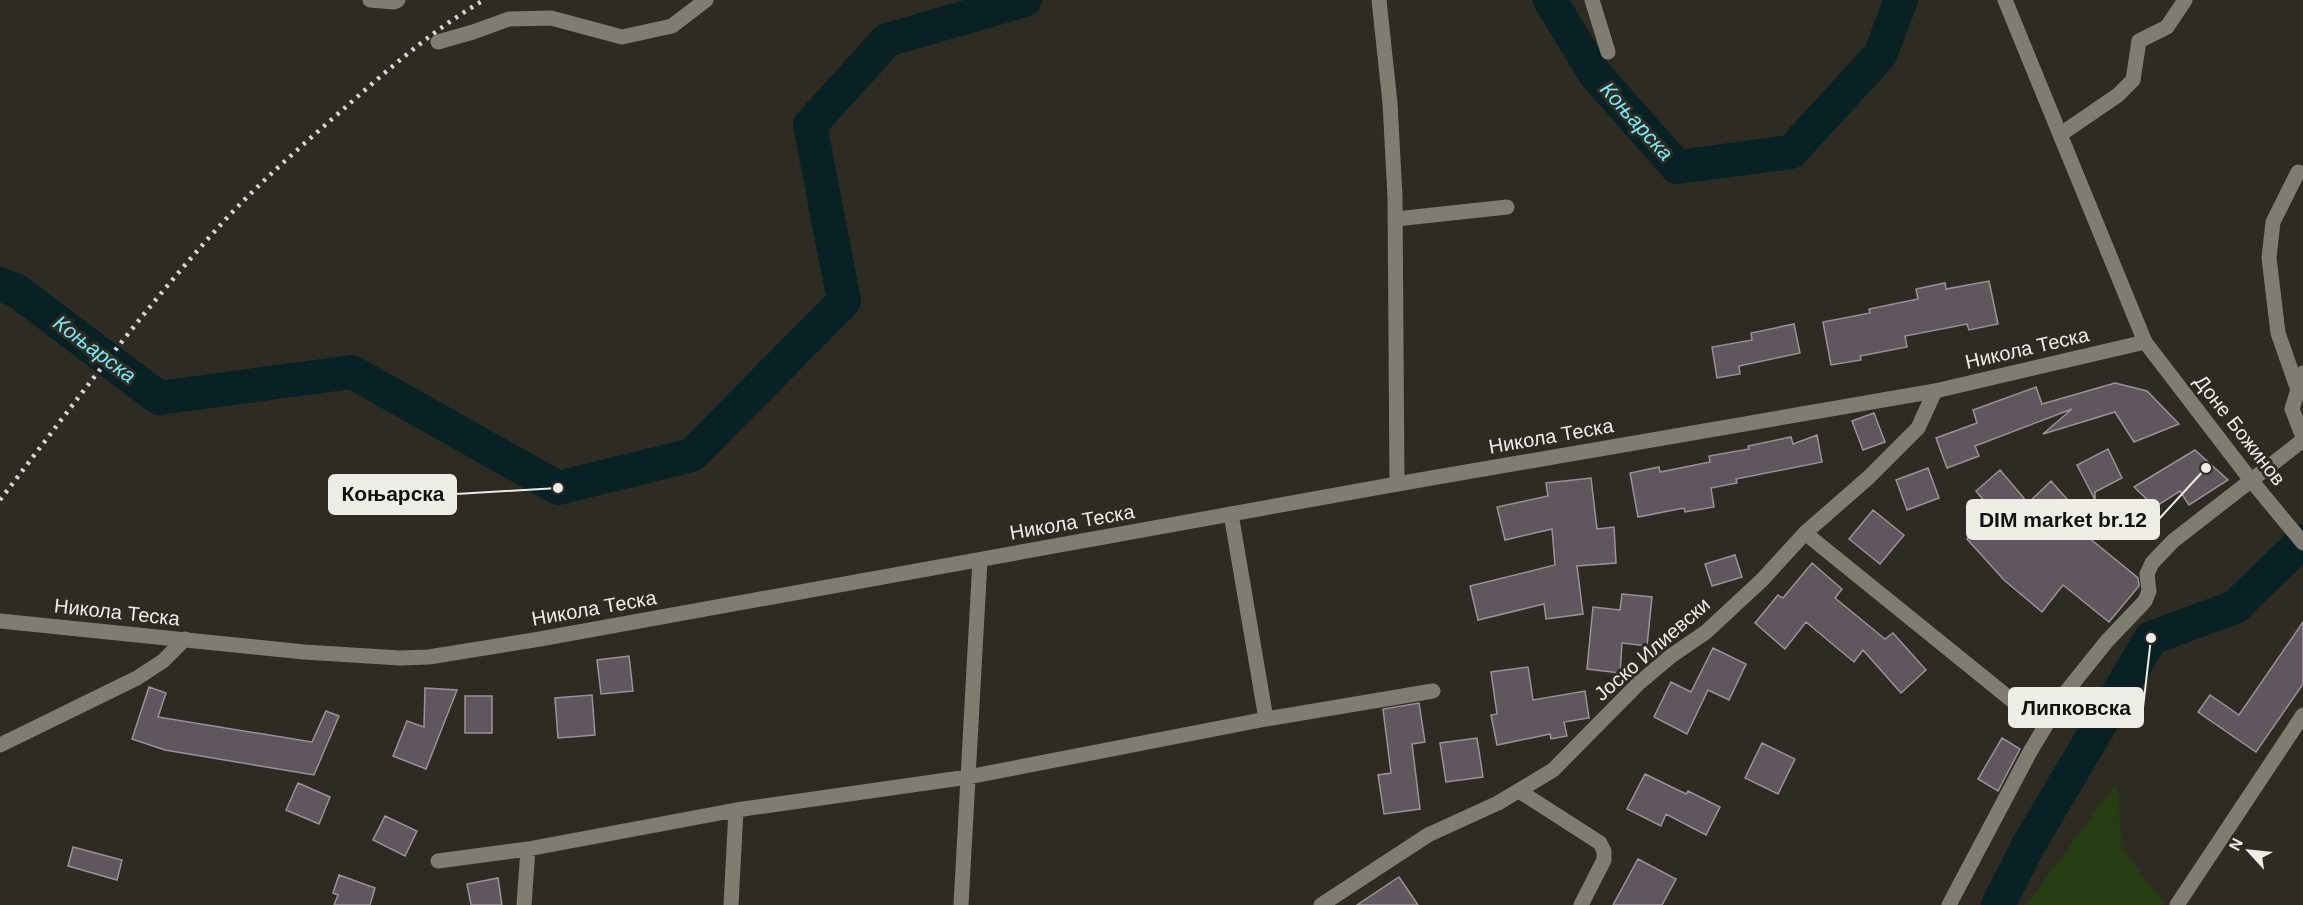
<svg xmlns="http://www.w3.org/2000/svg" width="2303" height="905" font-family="Arial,sans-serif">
<rect width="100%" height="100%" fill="#2e2c22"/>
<path fill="#263d13" d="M 2117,782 L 2122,848 L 2165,905 L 2026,905 Z"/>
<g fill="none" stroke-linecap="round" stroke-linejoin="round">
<path stroke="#082124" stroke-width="34" d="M 1550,0 L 1595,74 L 1677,167 L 1791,152 L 1880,55 L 1901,0
M 0,284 L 17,291 L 159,398 L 352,372 L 558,488 L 692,455 L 844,301 L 810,125 L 887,40 L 1025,0
M 1998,905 L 2028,846 L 2151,638 L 2235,607 L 2303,541"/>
</g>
<path fill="#60565e" stroke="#9c9199" stroke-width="1.5" d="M 1989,281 L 1998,324 L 1969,330 L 1967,324 L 1905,336 L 1907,347 L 1860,356 L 1861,360 L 1831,365 L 1823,322 L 1870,313 L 1869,309 L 1918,299 L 1916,289 L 1945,283 L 1946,289 Z
M 1794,324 L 1800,353 L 1739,366 L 1740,374 L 1717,378 L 1712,347 L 1752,340 L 1751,333 Z
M 2115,383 L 2147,391 L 2179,424 L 2134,442 L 2115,412 L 2043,434 L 2072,409 L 1975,446 L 1979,456 L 1947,468 L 1936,438 L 1977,423 L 1973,410 L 2036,387 L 2042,404 Z
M 1874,413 L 1885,442 L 1863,450 L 1852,421 Z
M 1817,435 L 1822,462 L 1736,479 L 1737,483 L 1711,488 L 1714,507 L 1685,512 L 1684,508 L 1638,517 L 1630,473 L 1659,467 L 1660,472 L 1710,462 L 1709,456 L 1749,449 L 1748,446 L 1791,437 L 1793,444 Z
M 2108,449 L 2122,478 L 2095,492 L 2095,500 L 2077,465 Z
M 2195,450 L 2228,480 L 2189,505 L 2180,491 L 2155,507 L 2134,487 Z
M 1928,468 L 1939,498 L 1907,510 L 1896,480 Z
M 2000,470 L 2028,503 L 2051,481 L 2067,499 L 2055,510 L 2138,578 L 2139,586 L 2109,622 L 2063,585 L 2042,612 L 2004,580 L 1967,539 L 1995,514 L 1976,491 Z
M 1591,478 L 1597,529 L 1614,527 L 1616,563 L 1577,566 L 1583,614 L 1546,619 L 1544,604 L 1478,620 L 1470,586 L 1555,565 L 1552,529 L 1505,540 L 1497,507 L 1548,496 L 1546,483 Z
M 1873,510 L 1904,535 L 1880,564 L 1849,539 Z
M 1735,555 L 1742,577 L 1712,586 L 1705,564 Z
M 1812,563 L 1842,589 L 1835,598 L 1885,639 L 1893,633 L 1926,670 L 1901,693 L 1863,650 L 1854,662 L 1806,622 L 1785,649 L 1755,623 L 1778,595 L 1783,598 Z
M 1622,594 L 1652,597 L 1647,646 L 1622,643 L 1620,673 L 1587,669 L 1593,607 L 1620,610 Z
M 2303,622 L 2303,684 L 2256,752 L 2198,712 L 2210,695 L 2239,715 Z
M 1713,648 L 1746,664 L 1729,700 L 1708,690 L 1687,734 L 1654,717 L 1671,682 L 1691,692 Z
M 629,656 L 633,691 L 601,694 L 597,660 Z
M 1528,667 L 1533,700 L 1585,691 L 1589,718 L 1564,722 L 1567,736 L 1551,739 L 1550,734 L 1497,745 L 1491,715 L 1497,714 L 1491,672 Z
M 149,687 L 166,693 L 158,717 L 312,742 L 326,711 L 339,716 L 314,775 L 165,750 L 132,739 Z
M 425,688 L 457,690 L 426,769 L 393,756 L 407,721 L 424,727 Z
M 592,695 L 595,735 L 558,738 L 555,698 Z
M 465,696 L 492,696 L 492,733 L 465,733 Z
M 1419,703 L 1425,742 L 1412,744 L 1420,809 L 1384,814 L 1378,775 L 1391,773 L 1383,709 Z
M 1477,738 L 1483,777 L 1446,782 L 1440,743 Z
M 2002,738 L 2020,749 L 1998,791 L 1978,779 Z
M 1762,743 L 1795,759 L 1778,794 L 1745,778 Z
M 1645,774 L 1686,794 L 1688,791 L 1720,807 L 1706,835 L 1666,814 L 1661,826 L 1627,809 Z
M 298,783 L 330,797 L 319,824 L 286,810 Z
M 385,816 L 417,831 L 405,856 L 373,840 Z
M 73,847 L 122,860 L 117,880 L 68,866 Z
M 1638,859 L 1676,879 L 1662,905 L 1613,905 Z
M 339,875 L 375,888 L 370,905 L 334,905 L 338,895 L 333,893 Z
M 1399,877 L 1418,905 L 1357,905 Z
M 498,878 L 502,905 L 471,905 L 467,884 Z"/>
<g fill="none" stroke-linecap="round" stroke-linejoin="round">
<path stroke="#7f7d71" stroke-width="15" d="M 1379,0 L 1390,103 L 1395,197 L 1397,484
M 1592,0 L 1608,52
M 438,42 L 473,32 L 509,19 L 551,18 L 622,37 L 672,26 L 706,0
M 2061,134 L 2118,95 L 2133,80 L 2139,41 L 2167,27 L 2185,0
M 1396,219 L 1507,207
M 2303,373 L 2292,409 L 2303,437
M 2298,390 L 2278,333 L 2269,258 L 2273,222 L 2298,172
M 1231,514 L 1266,719
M 1805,533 L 2045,727
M 0,745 L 137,678 L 163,661 L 185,639
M 1519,791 L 1600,843 L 1604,851 L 1604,860 L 1581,905
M 438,861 L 528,849 L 736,810 L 968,777 L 1266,719 L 1433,691
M 524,905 L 528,849
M 731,905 L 736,810
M 961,905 L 980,560
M 1321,905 L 1428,835 L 1498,803 L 1553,770 L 1639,683 L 1671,656 L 1706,632 L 1762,580 L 1805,533 L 1869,477 L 1918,428 L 1935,391
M 1949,905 L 2031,750 L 2066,692 L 2107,641 L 2145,601 L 2149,591 L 2147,574 L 2152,563 L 2173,541 L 2303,440
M 2177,905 L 2303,715"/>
<path stroke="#7f7d71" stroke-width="15" d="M 370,0 L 394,2 L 398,0
M 2005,0 L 2145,342"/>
<path stroke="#7f7d71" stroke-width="15" d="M 0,621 L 304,652 L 400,658 L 429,657 L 540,639 L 1397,484 L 1935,391 L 2145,342 L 2250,479 L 2303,543"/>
<path stroke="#d8d7d0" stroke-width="4.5" stroke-dasharray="3 6" stroke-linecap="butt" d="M 0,500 C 73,405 144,308 225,220 C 263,179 306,142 348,105 C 391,67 434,29 484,0"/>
</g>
<g text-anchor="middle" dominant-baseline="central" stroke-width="6" stroke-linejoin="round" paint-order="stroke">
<g font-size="20" fill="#edece5" stroke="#2e2c22">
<text transform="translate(2027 348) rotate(-13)">Никола Теска</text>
<text transform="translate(2240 430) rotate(52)">Доне Божинов</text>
<text transform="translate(1551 436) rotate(-10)">Никола Теска</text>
<text transform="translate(1072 522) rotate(-10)">Никола Теска</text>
<text transform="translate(594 608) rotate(-10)">Никола Теска</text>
<text transform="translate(117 612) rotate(6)">Никола Теска</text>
<text transform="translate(1652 649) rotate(-41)">Јоско Илиевски</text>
</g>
<g font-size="21" font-style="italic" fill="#77ebfb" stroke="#2e2c22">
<text transform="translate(1637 121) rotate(48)">Коњарска</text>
<text transform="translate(95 349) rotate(37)">Коњарска</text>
</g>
</g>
<path fill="none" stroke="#edece5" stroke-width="2" d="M558 488L456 494M2206 468L2159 519M2151 638L2143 708"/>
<g fill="#edece5" stroke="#2e2c22" stroke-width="2">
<circle cx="558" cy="488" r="6"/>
<circle cx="2206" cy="468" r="6"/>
<circle cx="2151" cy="638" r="6"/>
</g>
<g fill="#edece5" stroke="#edece5" stroke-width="2">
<rect x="329" y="475" width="127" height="39" rx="6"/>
<rect x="1967" y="500" width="192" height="39" rx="6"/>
<rect x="2009" y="688" width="134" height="39" rx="6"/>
</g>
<g font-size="21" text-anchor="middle" font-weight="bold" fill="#111">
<text x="393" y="501">Коњарска</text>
<text x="2063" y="527">DIM market br.12</text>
<text x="2076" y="715">Липковска</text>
</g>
<g transform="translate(2249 851) rotate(297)" stroke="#2e2c22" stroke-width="4.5" paint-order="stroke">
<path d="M0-4.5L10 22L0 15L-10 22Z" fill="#edece5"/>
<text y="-9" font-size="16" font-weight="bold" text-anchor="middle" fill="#edece5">N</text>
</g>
</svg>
